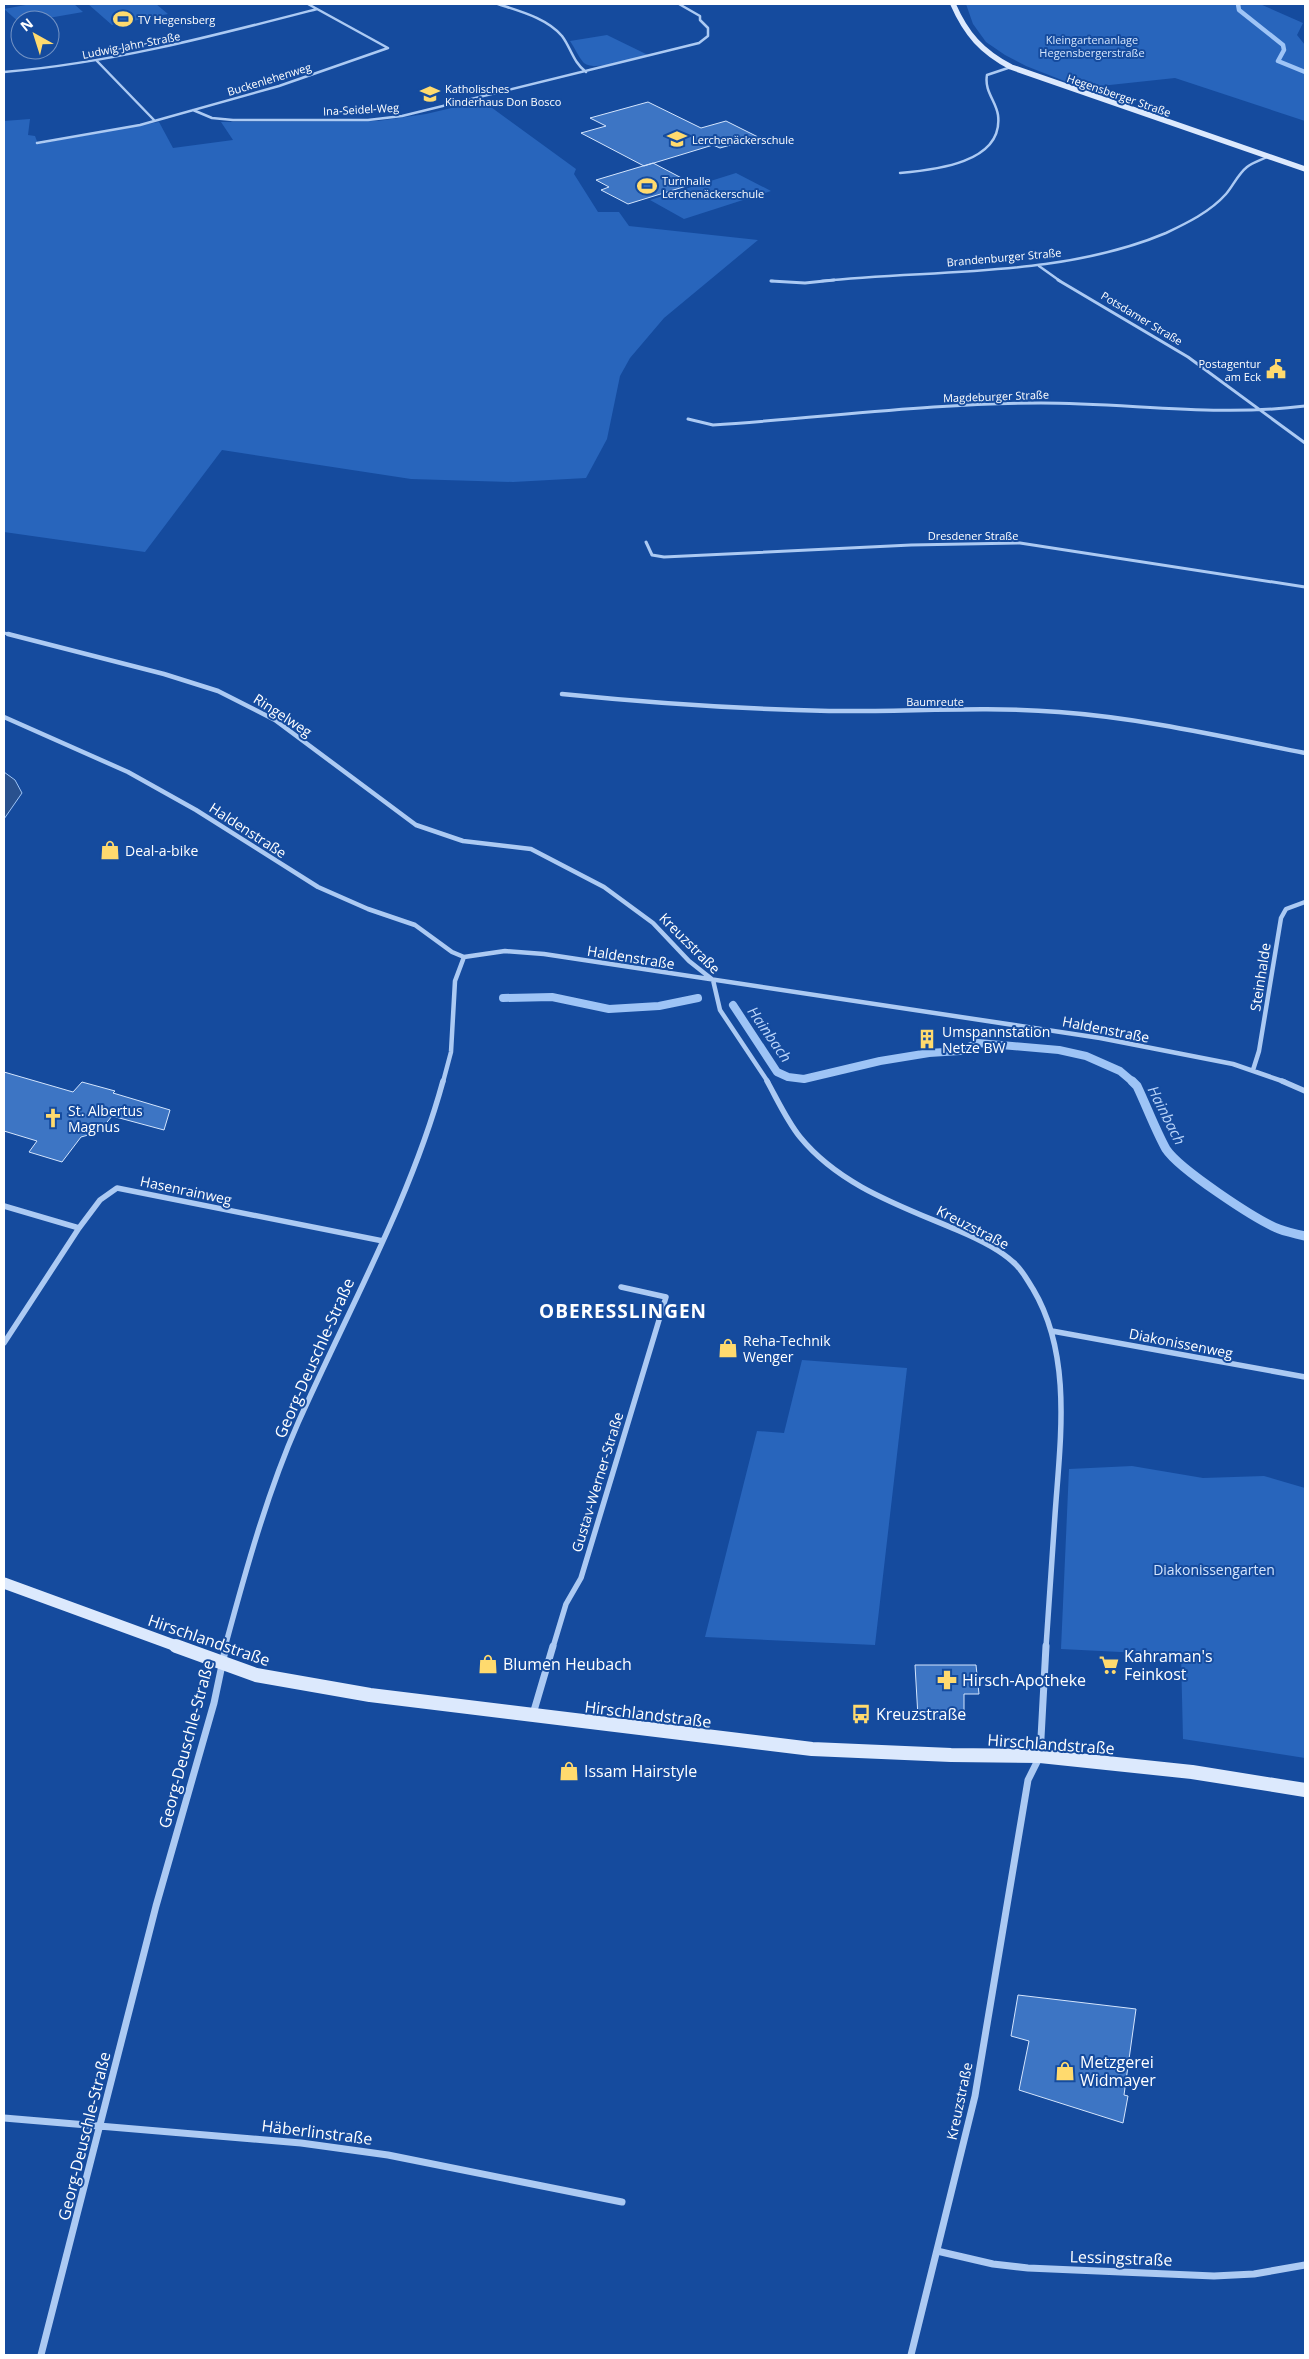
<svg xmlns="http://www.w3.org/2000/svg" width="1309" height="2359" font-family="'Open Sans',sans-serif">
<rect width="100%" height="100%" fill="#154b9e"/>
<path fill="#2865bc" d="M 31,4 L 74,4 L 83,12 L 37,20 L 20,20 L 20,23 L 4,9 Z
M 88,4 L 156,4 L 168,14 L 112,25 Z
M 966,4 L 1260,4 L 1303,23 L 1297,35 L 1305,45 L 1305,121 L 1175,78 L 1091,87 L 1077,86 L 1026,66 L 1005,55 L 986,42 L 973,24 Z
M 607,35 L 648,55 C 635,58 592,73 583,62 C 578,56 575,48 570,41 Z
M 477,102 L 484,102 L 576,169 L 574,174 L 598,212 L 619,212 L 629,226 L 758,240 L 664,318 L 630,358 L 620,376 L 607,439 L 586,478 L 513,482 L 411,479 L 222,450 L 145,552 L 4,532 L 4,121 L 30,119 L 28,135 L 35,136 L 38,144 L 159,122 L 173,148 L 233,140 L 221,122 L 378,121 L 426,114 Z
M 736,173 L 771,191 L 684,219 L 650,200 Z
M 802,1360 L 907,1368 L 875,1645 L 705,1637 L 757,1431 L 784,1433 Z
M 1132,1466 L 1203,1478 L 1264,1476 L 1305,1488 L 1305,1758 L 1183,1739 L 1181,1655 L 1061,1649 L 1069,1469 Z"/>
<path fill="#29518e" stroke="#9ec4f6" d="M 4,772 L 15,780 L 22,793 L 4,819 Z"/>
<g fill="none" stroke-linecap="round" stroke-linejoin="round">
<path stroke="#9ec4f6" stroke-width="4.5" d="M 1238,4 L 1239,10 L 1283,45 L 1284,50 L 1278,61 L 1305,72"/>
<path stroke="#9ec4f6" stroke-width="8" d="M 503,998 L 552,997 L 609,1009 L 659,1006 L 698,998
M 733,1005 L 777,1072 L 788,1077 L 804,1079 L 880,1061 L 929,1053 L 960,1051 L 978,1043 L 1059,1050 L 1086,1056 L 1120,1071 L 1133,1082"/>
<path stroke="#9ec4f6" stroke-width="9" d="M 1132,1081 L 1137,1086 C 1147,1107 1155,1129 1166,1149 C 1179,1169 1256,1220 1279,1229 C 1287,1232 1296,1234 1305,1236"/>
</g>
<path fill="#3d75c4" stroke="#d4e5fd" d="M 648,102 L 701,128 L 726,121 L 758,137 L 720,148 L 713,145 L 644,166 L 581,133 L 606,126 L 590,118 Z
M 653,163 L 693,184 L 628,204 L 601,190 L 609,187 L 596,180 Z
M 4,1072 L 73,1092 L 82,1082 L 115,1091 L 113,1093 L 170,1110 L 164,1130 L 112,1116 L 99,1132 L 81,1137 L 62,1162 L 29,1152 L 37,1141 L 4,1131 Z
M 915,1665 L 976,1665 L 979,1694 L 964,1694 L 964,1720 L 918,1717 Z
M 1018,1995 L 1136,2009 L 1124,2095 L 1128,2096 L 1123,2123 L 1019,2090 L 1029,2041 L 1011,2036 Z"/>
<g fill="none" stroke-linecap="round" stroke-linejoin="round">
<path stroke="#accaf3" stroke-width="2.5" d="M 498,4 C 519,11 547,18 562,36 C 571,48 573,62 586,72
M 97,61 L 154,120
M 4,72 C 111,63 213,36 317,9
M 193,110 L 212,118 L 233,120 L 368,120 L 402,116 L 699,43 L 708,36 L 708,28 L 700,20 L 700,16 L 679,4
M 37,143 L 140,125 L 279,86 L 388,48 L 308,4
M 900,173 C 934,170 1004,163 998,115 C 996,101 984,91 987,75 L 1011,67
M 1039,266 L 1060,281
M 771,281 L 773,281
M 822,281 C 935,269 1059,278 1166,233 C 1187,223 1210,212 1226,194 C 1233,186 1238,174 1247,167 C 1252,163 1261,160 1267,157"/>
<path stroke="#accaf3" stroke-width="3" d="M 1058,280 L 1188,357 L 1305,443
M 771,281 L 805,283 L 834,280
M 688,419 L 713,425 C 822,418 931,403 1041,403 C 1130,403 1217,417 1305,406
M 646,542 L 652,555 L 664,557 L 911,545 L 1020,543 L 1305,587
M 4,633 L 13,635"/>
<path stroke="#accaf3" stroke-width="4.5" d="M 8,634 L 164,674 L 218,691 L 275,720 L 416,825 L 463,841 L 531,849 L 604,887 L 653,923 L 689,961 L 713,980 L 720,1010 L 768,1082
M 562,694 C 651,703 740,709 829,711 C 906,712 983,706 1059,712 C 1142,718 1224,737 1305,753
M 4,717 L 128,772 L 196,810 L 318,887 L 368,909 L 415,925 L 452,952 L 464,957 L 505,951 L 544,954 L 1100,1038 L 1233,1064 L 1285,1082
M 1253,1070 L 1259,1051 L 1281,918 L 1286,909 L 1305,902
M 443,1082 L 451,1052 L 455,981 L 464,957"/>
<path stroke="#accaf3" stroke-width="5.5" d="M 767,1081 C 777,1099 787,1121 800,1137 C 840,1186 901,1206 957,1230 C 976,1238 998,1248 1013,1262 C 1022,1269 1027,1280 1033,1289 C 1073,1356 1060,1441 1055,1515 C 1052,1559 1049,1603 1046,1647
M 1282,1081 L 1305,1091
M 4,1206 L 79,1228 L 100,1200 L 117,1188 L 383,1241
M 1052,1331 L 1305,1377
M 4,1343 L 79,1228
M 225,1647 C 245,1573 267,1493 298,1423 C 348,1310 410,1201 443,1081
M 553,1647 L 566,1604 L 581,1578 L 666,1297 L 621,1287"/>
<path stroke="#accaf3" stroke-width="7" d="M 533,1714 L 553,1646
M 4,2118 L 301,2143 L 388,2155 L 622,2202
M 937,2251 L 993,2264 L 1028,2268 L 1214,2276 L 1254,2274 L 1305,2265
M 41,2355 L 156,1906 L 214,1703 L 226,1646
M 911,2355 L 975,2096 L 1028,1780 L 1040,1756 L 1046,1646"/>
<path stroke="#dce9fd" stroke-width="5.5" d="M 953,4 C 966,34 982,52 1011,67 L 1305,169"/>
<path stroke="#dce9fd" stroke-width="11" d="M 4,1583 L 179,1647"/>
<path stroke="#dce9fd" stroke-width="14" d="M 176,1646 L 256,1675 L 370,1695 L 812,1749 L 951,1755 L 1040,1756 L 1192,1772 L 1305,1790"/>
</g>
<defs>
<symbol id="stadium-bare" viewBox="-9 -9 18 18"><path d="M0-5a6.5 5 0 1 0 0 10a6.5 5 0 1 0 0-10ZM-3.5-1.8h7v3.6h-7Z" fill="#ffda6e" stroke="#154b9e" stroke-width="2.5" paint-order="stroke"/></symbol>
<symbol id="school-bare" viewBox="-9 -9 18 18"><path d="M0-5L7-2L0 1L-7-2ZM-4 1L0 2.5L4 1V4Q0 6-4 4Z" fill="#ffda6e" stroke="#154b9e" stroke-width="2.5" paint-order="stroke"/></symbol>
<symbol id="civic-bare" viewBox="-9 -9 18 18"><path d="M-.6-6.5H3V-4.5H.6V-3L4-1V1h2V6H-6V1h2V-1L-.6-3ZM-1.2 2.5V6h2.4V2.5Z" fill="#ffda6e" stroke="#154b9e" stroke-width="2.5" paint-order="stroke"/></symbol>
<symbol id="shop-bare" viewBox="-9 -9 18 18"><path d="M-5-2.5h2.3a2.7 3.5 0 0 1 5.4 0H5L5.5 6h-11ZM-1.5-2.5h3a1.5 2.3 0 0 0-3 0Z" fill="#ffda6e" stroke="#154b9e" stroke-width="2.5" paint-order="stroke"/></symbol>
<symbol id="building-bare" viewBox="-9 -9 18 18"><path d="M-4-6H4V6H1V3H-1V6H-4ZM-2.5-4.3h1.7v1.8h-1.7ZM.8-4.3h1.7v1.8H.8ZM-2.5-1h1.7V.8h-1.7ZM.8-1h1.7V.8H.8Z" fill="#ffda6e" stroke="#154b9e" stroke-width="2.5" paint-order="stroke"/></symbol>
<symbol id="church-bare" viewBox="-9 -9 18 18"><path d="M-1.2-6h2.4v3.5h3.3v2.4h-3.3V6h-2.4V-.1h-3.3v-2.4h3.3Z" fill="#ffda6e" stroke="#154b9e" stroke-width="2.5" paint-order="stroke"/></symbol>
<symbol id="supermarket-bare" viewBox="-9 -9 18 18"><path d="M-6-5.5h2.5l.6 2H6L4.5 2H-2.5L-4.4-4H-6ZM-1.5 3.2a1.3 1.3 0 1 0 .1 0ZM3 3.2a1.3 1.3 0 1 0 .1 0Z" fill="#ffda6e" stroke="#154b9e" stroke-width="2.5" paint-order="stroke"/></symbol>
<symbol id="pharmacy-bare" viewBox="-9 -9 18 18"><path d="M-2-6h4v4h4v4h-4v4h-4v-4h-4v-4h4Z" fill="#ffda6e" stroke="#154b9e" stroke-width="2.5" paint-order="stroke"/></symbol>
<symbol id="bus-bare" viewBox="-9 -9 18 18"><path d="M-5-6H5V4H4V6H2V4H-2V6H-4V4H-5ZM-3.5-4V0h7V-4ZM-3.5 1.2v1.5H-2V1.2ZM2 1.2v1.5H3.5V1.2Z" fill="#ffda6e" stroke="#154b9e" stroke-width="2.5" paint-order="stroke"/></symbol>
</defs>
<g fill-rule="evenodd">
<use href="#stadium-bare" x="109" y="5" width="28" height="28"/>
<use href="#school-bare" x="416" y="80" width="28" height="28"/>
<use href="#school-bare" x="663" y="125" width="28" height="28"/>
<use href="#stadium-bare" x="633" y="172" width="28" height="28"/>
<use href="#civic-bare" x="1262" y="355" width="28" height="28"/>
<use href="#shop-bare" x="96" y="836" width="28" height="28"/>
<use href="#building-bare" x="913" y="1025" width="28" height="28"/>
<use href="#church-bare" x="39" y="1104" width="28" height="28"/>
<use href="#shop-bare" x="714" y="1334" width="28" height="28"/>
<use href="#shop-bare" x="474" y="1650" width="28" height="28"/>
<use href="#supermarket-bare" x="1095" y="1651" width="28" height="28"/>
<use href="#pharmacy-bare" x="933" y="1666" width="28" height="28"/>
<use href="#bus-bare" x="847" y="1700" width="28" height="28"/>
<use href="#shop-bare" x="555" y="1757" width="28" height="28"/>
<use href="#shop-bare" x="1051" y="2057" width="28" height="28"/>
</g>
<g text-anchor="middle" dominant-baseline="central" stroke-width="4" stroke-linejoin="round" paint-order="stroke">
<g font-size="11" fill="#fff" stroke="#154b9e" text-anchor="start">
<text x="138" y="19">TV Hegensberg</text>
<text x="445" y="88">Katholisches<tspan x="445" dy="13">Kinderhaus Don Bosco</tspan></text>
<text x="692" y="139">Lerchenäckerschule</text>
<text x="662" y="180">Turnhalle<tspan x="662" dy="13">Lerchenäckerschule</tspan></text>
<text x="1261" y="363" text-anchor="end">Postagentur<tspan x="1261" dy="13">am Eck</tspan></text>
</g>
<g font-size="11" fill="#d4e5fd" stroke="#154b9e">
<text x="1092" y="39">Kleingartenanlage<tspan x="1092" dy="13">Hegensbergerstraße</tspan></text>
</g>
<g font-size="11" fill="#fff" stroke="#154b9e">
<text transform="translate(131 45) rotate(-11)">Ludwig-Jahn-Straße</text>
<text transform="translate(269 79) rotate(-17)">Buckenlehenweg</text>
<text transform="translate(1119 95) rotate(19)">Hegensberger Straße</text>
<text transform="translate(361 109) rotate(-3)">Ina-Seidel-Weg</text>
<text transform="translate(1004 257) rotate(-5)">Brandenburger Straße</text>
<text transform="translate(1142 318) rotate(31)">Potsdamer Straße</text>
<text transform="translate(996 396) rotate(-2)">Magdeburger Straße</text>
<text x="973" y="535">Dresdener Straße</text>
<text x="935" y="701">Baumreute</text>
</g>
<g font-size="14" fill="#fff" stroke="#154b9e">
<text transform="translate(283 715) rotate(33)">Ringelweg</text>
<text transform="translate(248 830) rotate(33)">Haldenstraße</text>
<text transform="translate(690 943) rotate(45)">Kreuzstraße</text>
<text transform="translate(631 957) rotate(9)">Haldenstraße</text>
<text transform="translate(1260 977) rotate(-81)">Steinhalde</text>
<text transform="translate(1106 1029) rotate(11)">Haldenstraße</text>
<text transform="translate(186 1190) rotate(12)">Hasenrainweg</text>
<text transform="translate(973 1227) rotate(27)">Kreuzstraße</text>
<text transform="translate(1181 1343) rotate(11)">Diakonissenweg</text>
<text transform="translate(597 1482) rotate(-73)">Gustav-Werner-Straße</text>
<text transform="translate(959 2101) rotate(-78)">Kreuzstraße</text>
</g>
<g font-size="14" fill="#fff" stroke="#154b9e" text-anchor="start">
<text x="125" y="850">Deal-a-bike</text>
<text x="942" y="1031">Umspannstation<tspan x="942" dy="16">Netze BW</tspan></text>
<text x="68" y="1110">St. Albertus<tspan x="68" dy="16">Magnus</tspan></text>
<text x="743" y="1340">Reha-Technik<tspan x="743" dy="16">Wenger</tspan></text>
</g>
<g font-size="14" fill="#d4e5fd" stroke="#154b9e">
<text x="1214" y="1569">Diakonissengarten</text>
</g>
<g font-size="15" font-style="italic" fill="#b9d4fa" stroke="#154b9e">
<text transform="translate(770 1034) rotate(55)">Hainbach</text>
<text transform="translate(1167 1115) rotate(63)">Hainbach</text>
</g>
<g font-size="16" fill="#fff" stroke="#154b9e">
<text transform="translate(314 1358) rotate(-66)">Georg-Deuschle-Straße</text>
<text transform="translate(209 1640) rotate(19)">Hirschlandstraße</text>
<text transform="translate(648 1714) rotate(7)">Hirschlandstraße</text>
<text transform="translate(186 1744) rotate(-75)">Georg-Deuschle-Straße</text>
<text transform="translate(1051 1744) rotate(4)">Hirschlandstraße</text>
<text transform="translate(317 2132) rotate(7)">Häberlinstraße</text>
<text transform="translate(84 2136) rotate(-76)">Georg-Deuschle-Straße</text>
<text transform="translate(1121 2258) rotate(2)">Lessingstraße</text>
</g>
<g font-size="16" fill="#fff" stroke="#154b9e" text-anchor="start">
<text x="1124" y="1656">Kahraman's<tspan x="1124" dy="18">Feinkost</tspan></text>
<text x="503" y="1664">Blumen Heubach</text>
<text x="962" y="1680">Hirsch-Apotheke</text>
<text x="876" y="1714">Kreuzstraße</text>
<text x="584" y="1771">Issam Hairstyle</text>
<text x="1080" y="2062">Metzgerei<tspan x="1080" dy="18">Widmayer</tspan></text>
</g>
<g font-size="19" font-weight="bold" letter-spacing="1" fill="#fff" stroke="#154b9e">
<text x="623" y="1311">OBERESSLINGEN</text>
</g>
</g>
<rect width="1309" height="2359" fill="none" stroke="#ffffff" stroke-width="10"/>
<g transform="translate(35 35) rotate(321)"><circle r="24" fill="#154b9e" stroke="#7393c5"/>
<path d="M0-4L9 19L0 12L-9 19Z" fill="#ffda6e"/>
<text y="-8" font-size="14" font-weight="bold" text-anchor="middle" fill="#ffffff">N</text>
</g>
</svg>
